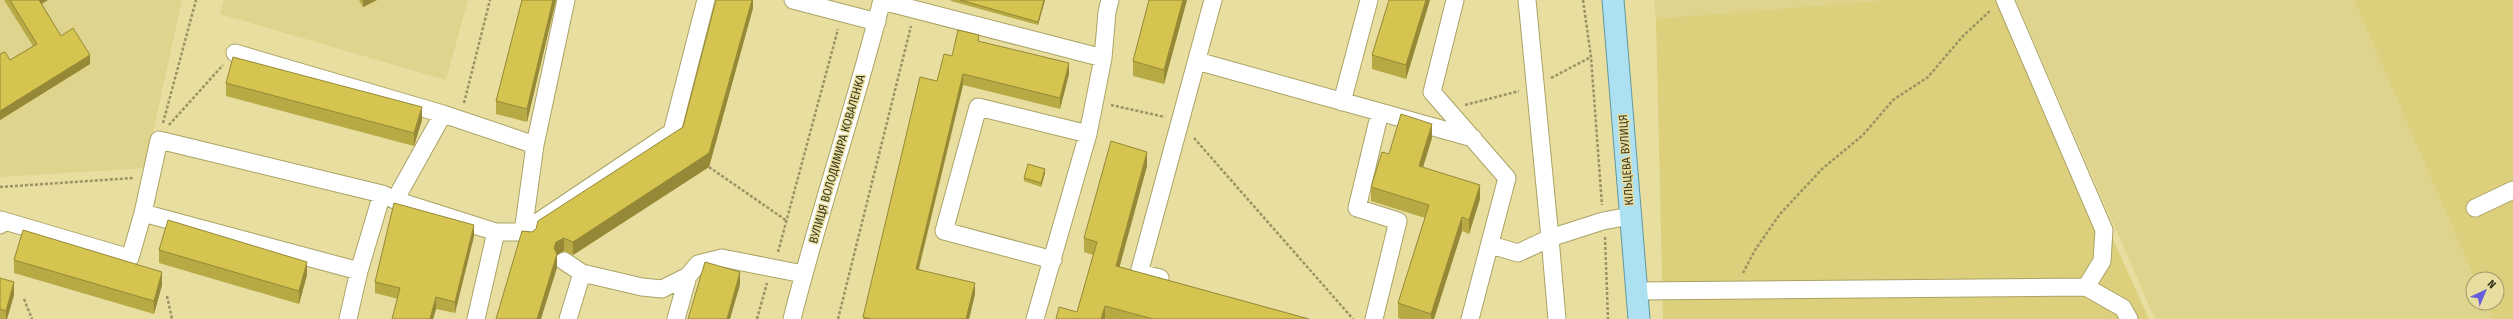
<svg xmlns="http://www.w3.org/2000/svg" width="2513" height="319" font-family="'Fira Sans Condensed',sans-serif">
<rect width="100%" height="100%" fill="#e7dea0"/>
<path fill="#ded48d" d="M 0,0 L 182,0 L 145,168 L 0,177 Z
M 224,0 L 468,0 L 446,80 L 220,14 Z
M 1654,0 L 1974,0 L 1656,19 Z
M 2016,0 L 2354,0 L 2475,279 L 2473,279 L 2473,303 L 2486,303 L 2493,319 L 2155,319 Z"/>
<path fill="#dcd07c" d="M 1891,0 L 2005,0 L 2149,319 L 1663,319 L 1656,19 Z
M 2354,0 L 2513,0 L 2513,319 L 2493,319 L 2486,303 L 2497,303 L 2497,279 L 2475,279 Z"/>
<g fill="none" stroke-linecap="round" stroke-linejoin="round">
<defs>
<path id="minor" d="M 793,0 L 877,22
M 1455,0 L 1432,92 L 1507,178 L 1470,319
M 882,1 L 1103,58
M 235,53 L 443,114 L 535,145 L 566,0
M 1197,61 L 1473,138
M 1342,102 L 1369,0
M 395,200 L 443,114
M 2475,208 L 2513,190
M 143,213 L 159,140 L 382,194
M 0,225 L 1,220 L 130,258 L 143,213 L 359,271
M 496,232 L 523,232 L 672,132 L 706,0
M 528,236 L 523,232 L 535,145
M 1491,245 L 1518,253 L 1550,238 L 1527,0
M 1053,260 L 944,231 L 978,107 L 1088,134
M 564,261 L 582,273
M 1160,278 L 1139,273 L 1213,0
M 2086,287 L 2123,308 L 2129,319
M 1637,291 L 2086,287 L 2102,261 L 2104,230 L 2005,0
M 348,319 L 359,271 L 382,194 L 395,200 L 496,232 L 476,319
M 568,319 L 582,273 L 642,287 L 662,289 L 688,276 L 698,264 L 722,258 L 803,274
M 676,319 L 688,276
M 792,319 C 819,212 855,107 882,0
M 1035,319 L 1088,134 L 1103,58 L 1107,12 L 1110,0
M 1374,319 L 1398,221 L 1357,208 L 1380,112
M 1557,319 L 1550,238 L 1603,221 L 1630,216"/>
<path id="major" d="M 1613,0 L 1639,319"/>
</defs>
<use href="#minor" stroke="#aba366" stroke-width="19"/>
<use href="#major" stroke="#6198a2" stroke-width="23"/>
<path stroke="#9a9365" stroke-width="2.5" stroke-dasharray="3 2" stroke-linecap="butt" d="M 1583,0 L 1591,57 L 1602,205
M 1551,78 L 1591,57
M 464,103 L 490,0
M 1111,105 L 1165,117
M 1465,105 L 1519,91
M 163,123 L 196,0
M 169,125 L 223,65
M 1194,138 L 1353,319
M 709,167 L 787,221
M 0,187 L 133,178
M 1605,237 L 1608,319
M 778,252 L 838,29
M 1743,273 L 1755,250 L 1780,214 L 1822,169 L 1863,135 L 1893,100 L 1928,77 L 1963,36 L 1991,10
M 167,296 L 172,319
M 24,299 L 32,319
M 757,319 L 767,283
M 838,319 L 911,26"/>
<use href="#minor" stroke="#fff" stroke-width="17"/>
<use href="#major" stroke="#ade1f2" stroke-width="21"/>
</g>
<path fill="#b7a944" d="M 4,0 L 48,0 L 42,4 L 61,36 L 90,64 L 0,120 L 0,54 L 10,60 L 33,46 Z
M 359,0 L 377,0 L 363,7 Z
M 522,0 L 556,0 L 527,122 L 496,114 L 496,101 Z
M 753,0 L 753,8 L 709,167 L 573,255 L 564,251 L 557,255 L 557,268 L 532,232 L 683,127 Z
M 951,0 L 1045,0 L 1038,25 L 951,1 Z
M 1187,0 L 1164,84 L 1133,76 L 1133,61 Z
M 1430,0 L 1406,79 L 1372,69 L 1372,55 Z
M 979,41 L 1069,74 L 1060,109 L 963,85 L 919,269 L 975,294 L 969,319 L 863,319 L 863,317 L 937,81 Z
M 226,83 L 422,120 L 414,146 L 226,96 Z
M 1432,138 L 1423,167 L 1480,199 L 1469,234 L 1462,231 L 1434,319 L 1402,319 L 1398,318 L 1398,303 L 1425,218 L 1371,201 L 1371,187 L 1389,154 Z
M 1147,166 L 1119,267 L 1309,319 L 1056,319 L 1077,312 L 1093,255 L 1084,252 L 1084,238 Z
M 1045,173 L 1041,187 L 1024,181 L 1024,178 Z
M 474,236 L 455,313 L 436,309 L 433,319 L 392,319 L 398,299 L 375,293 L 375,282 Z
M 159,250 L 307,275 L 299,304 L 159,263 Z
M 14,260 L 162,285 L 154,314 L 14,273 Z
M 0,278 L 14,295 L 7,319 L 0,319 Z"/>
<path fill="#958937" d="M 37,0 L 48,0 L 37,6 Z
M 363,0 L 377,0 L 363,7 Z
M 553,0 L 556,0 L 527,122 L 527,109 Z
M 752,0 L 753,0 L 753,8 L 709,167 L 573,255 L 573,242 L 709,153 Z
M 1044,0 L 1045,0 L 1038,25 L 1038,22 Z
M 1183,0 L 1187,0 L 1164,84 L 1164,70 Z
M 1426,0 L 1430,0 L 1406,79 L 1406,65 Z
M 90,55 L 90,64 L 0,120 L 0,111 Z
M 1069,63 L 1069,74 L 1060,109 L 1060,98 Z
M 963,74 L 963,85 L 916,279 L 916,269 Z
M 422,107 L 422,120 L 414,146 L 414,133 Z
M 1432,124 L 1432,138 L 1419,180 L 1419,166 Z
M 1147,152 L 1147,166 L 1116,280 L 1116,266 Z
M 1045,169 L 1045,173 L 1041,187 L 1041,183 Z
M 1480,185 L 1480,199 L 1469,234 L 1469,220 Z
M 1462,217 L 1462,231 L 1434,319 L 1431,319 L 1431,314 Z
M 474,225 L 474,236 L 455,313 L 455,302 Z
M 564,238 L 564,251 L 557,255 L 557,268 L 541,319 L 537,319 L 556,242 Z
M 307,262 L 307,275 L 299,304 L 299,291 Z
M 162,272 L 162,285 L 154,314 L 154,301 Z
M 740,272 L 740,285 L 730,319 L 727,319 Z
M 14,282 L 14,295 L 7,319 L 6,319 L 6,311 Z
M 975,283 L 975,294 L 969,319 L 966,319 Z
M 436,297 L 436,309 L 433,319 L 430,319 Z
M 1105,306 L 1105,319 L 1101,319 Z"/>
<path fill="#d5c44f" stroke="#958937" d="M 10,0 L 39,0 L 61,36 L 73,28 L 90,55 L 0,111 L 0,54 L 5,52 L 10,60 L 37,44 Z
M 522,0 L 553,0 L 527,109 L 496,101 Z
M 716,0 L 752,0 L 709,153 L 573,242 L 564,238 L 556,242 L 554,248 L 557,254 L 537,319 L 496,319 L 522,231 L 532,232 L 536,229 L 538,221 L 683,127 Z
M 960,0 L 1044,0 L 1038,22 Z
M 1149,0 L 1183,0 L 1164,70 L 1133,61 Z
M 1389,0 L 1426,0 L 1406,65 L 1372,55 Z
M 958,30 L 979,35 L 978,41 L 1069,63 L 1060,98 L 963,74 L 916,269 L 975,283 L 966,319 L 871,319 L 863,317 L 920,77 L 937,81 L 944,54 L 952,56 Z
M 233,57 L 422,107 L 414,133 L 226,83 Z
M 1401,114 L 1432,124 L 1419,166 L 1480,185 L 1469,220 L 1462,217 L 1431,314 L 1398,303 L 1429,205 L 1371,187 L 1382,152 L 1389,154 Z
M 1111,141 L 1147,152 L 1116,266 L 1309,319 L 1153,319 L 1105,306 L 1101,319 L 1056,319 L 1059,307 L 1077,312 L 1097,242 L 1084,238 Z
M 1028,164 L 1045,169 L 1041,183 L 1024,178 Z
M 394,203 L 474,225 L 455,302 L 436,297 L 430,319 L 392,319 L 400,288 L 375,282 Z
M 168,220 L 307,262 L 299,291 L 159,250 Z
M 23,230 L 162,272 L 154,301 L 14,260 Z
M 705,262 L 740,272 L 727,319 L 688,319 Z
M 0,278 L 14,282 L 6,311 L 0,309 Z"/>
<g text-anchor="middle" dominant-baseline="central" stroke-width="3" stroke-linejoin="round" paint-order="stroke">
<g font-size="12" fill="#3a361d" stroke="#e7dea0">
<text transform="translate(837 159) rotate(-74)">ВУЛИЦЯ ВОЛОДИМИРА КОВАЛЕНКА</text>
<text transform="translate(1626 160) rotate(-94)">КІЛЬЦЕВА ВУЛИЦЯ</text>
</g>
</g>
<g transform="translate(2485 291) rotate(44)"><circle r="19" fill="#e7dea0" stroke="#a29b6c"/>
<path d="M0-3L7 15L0 10L-7 15Z" fill="#675fd9"/>
<text y="-6" font-size="11" font-weight="bold" text-anchor="middle" fill="#3a361d">N</text>
</g>
</svg>
